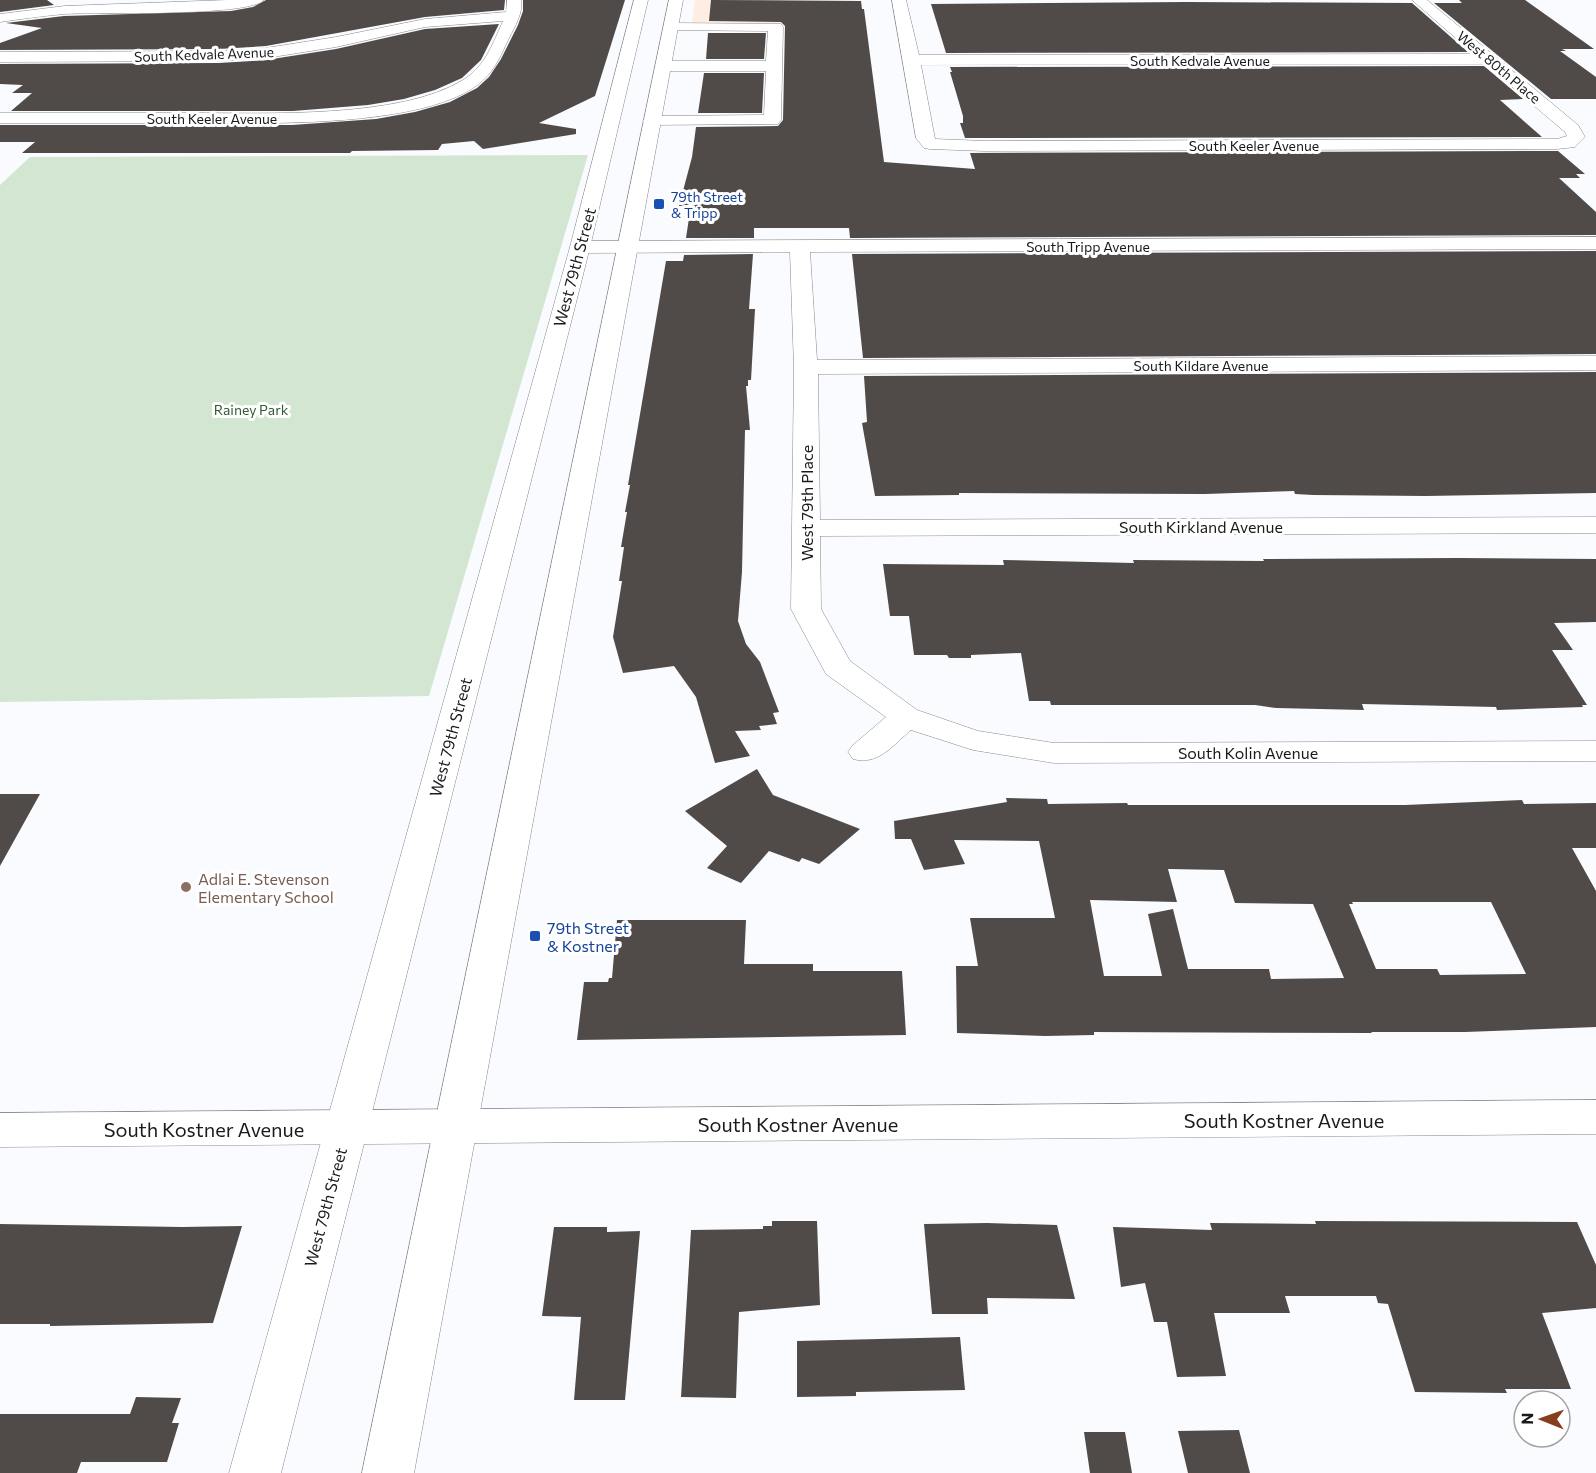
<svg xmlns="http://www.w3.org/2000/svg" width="1596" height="1473" font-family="Commissioner,sans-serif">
<rect width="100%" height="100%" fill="#f9fbfe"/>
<path fill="#feede2" d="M 695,0 L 783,0 L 783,24 L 692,24 Z"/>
<path fill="#d2e6d2" d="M 588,155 L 429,696 L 0,702 L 0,185 L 30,157 Z"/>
<path fill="#504b48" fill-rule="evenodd" d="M 0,0 L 47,0 L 54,5 L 0,12 Z
M 266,0 L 505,0 L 504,10 L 425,17 L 266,46 L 219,49 L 0,50 L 0,43 L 42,28 L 6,23 L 64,16 L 231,11 L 253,7 Z
M 523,0 L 625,0 L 595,96 L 539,123 L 576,129 L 576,134 L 483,149 L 474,141 L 442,144 L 438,150 L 352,151 L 350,153 L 22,153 L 35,142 L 0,142 L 0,125 L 292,125 L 376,119 L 415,112 L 450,102 L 477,88 L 489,77 L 501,59 L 518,25 L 523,11 Z
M 711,0 L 861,1 L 862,9 L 864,9 L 884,162 L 975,169 L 970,153 L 1558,151 L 1585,174 L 1576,174 L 1580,178 L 1559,178 L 1596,212 L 1596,235 L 850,238 L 849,228 L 754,228 L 754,238 L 686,238 L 691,205 L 679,206 L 692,157 L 696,127 L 778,126 L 783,120 L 785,26 L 781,22 L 709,21 Z
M 1459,0 L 1525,0 L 1594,49 L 1562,49 L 1566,51 L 1560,51 L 1596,77 L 1596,99 L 1551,99 L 1434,3 L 1462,3 Z
M 1187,2 L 1412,3 L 1468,52 L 946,53 L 931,4 Z
M 499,24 L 481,60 L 462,78 L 435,90 L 404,99 L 368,105 L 293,111 L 11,111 L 32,93 L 12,93 L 23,85 L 0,84 L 0,64 L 219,63 L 266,60 L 336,49 L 425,29 Z
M 708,33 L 766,33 L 764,59 L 706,59 Z
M 1484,66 L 1523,99 L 1500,100 L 1542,137 L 965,138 L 960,123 L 963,123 L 963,116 L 950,72 L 952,72 L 950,67 Z
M 704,73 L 764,73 L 762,113 L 698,113 Z
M 1596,251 L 1596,354 L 863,358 L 852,254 Z
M 753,254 L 749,309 L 755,309 L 751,380 L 748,380 L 748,386 L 746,386 L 750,430 L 745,430 L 742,572 L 738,621 L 746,644 L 760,662 L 779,712 L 773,713 L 777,724 L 759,726 L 761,730 L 735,731 L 750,756 L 715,763 L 696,697 L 674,666 L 623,673 L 613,637 L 622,581 L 619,581 L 624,547 L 621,547 L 627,512 L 625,512 L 630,485 L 628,485 L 666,261 L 683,261 L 684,255 Z
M 1596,372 L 1596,493 L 1426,496 L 1313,495 L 1295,494 L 1294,491 L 1205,494 L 959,493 L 959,495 L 875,496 L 862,423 L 867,422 L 864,376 Z
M 1458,558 L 1596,559 L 1596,622 L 1554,623 L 1573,650 L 1552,650 L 1587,705 L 1582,705 L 1583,707 L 1497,710 L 1496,707 L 1362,704 L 1364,710 L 1276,708 L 1255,705 L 1051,705 L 1050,701 L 1029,701 L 1021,653 L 971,655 L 971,658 L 949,658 L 947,655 L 914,655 L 909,616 L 890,616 L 883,564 L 1004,565 L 1003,560 L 1134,563 L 1133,560 L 1264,561 L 1263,559 Z
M 757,769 L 773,795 L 860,829 L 819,864 L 802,858 L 799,862 L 769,851 L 741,883 L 707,868 L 727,846 L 685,811 Z
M 0,794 L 40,794 L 0,866 Z
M 1006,798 L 1047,799 L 1048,804 L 1127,803 L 1128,805 L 1405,805 L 1522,800 L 1524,804 L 1596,803 L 1596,848 L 1572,848 L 1596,891 L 1596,1027 L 1465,1032 L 1371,1032 L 1372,1033 L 1094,1032 L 1094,1035 L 1045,1036 L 957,1033 L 956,966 L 978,966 L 970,918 L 1055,918 L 1039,841 L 954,840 L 965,864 L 924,870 L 911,839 L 895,839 L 894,821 L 1007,802 ZM 1168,869 L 1224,870 L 1235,903 L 1313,904 L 1344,978 L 1271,979 L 1269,969 L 1188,969 L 1173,909 L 1148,914 L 1162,976 L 1104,976 L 1090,900 L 1177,902 ZM 1352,902 L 1491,902 L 1526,974 L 1440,975 L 1437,969 L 1376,969 L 1349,904 L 1353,904 Z
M 617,920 L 746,920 L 744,964 L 813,964 L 813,971 L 902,971 L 906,1035 L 577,1040 L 584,982 L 608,982 L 609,978 L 612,978 Z
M 772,1221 L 817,1221 L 820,1305 L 739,1312 L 736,1398 L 681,1397 L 691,1230 L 763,1229 L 763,1226 L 772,1226 Z
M 1315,1221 L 1577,1222 L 1596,1265 L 1596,1308 L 1542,1313 L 1571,1389 L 1505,1389 L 1507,1393 L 1415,1392 L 1388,1304 L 1378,1303 L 1376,1296 L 1285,1296 L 1290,1313 L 1214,1313 L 1226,1376 L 1177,1377 L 1167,1322 L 1154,1322 L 1145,1283 L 1121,1287 L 1113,1227 L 1212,1230 L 1210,1223 L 1316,1224 Z
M 987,1223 L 1057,1225 L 1075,1299 L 987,1298 L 988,1314 L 932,1314 L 924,1224 Z
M 0,1224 L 182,1227 L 242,1226 L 213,1323 L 50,1326 L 50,1324 L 0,1324 Z
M 554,1227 L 607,1227 L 607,1232 L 640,1231 L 625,1400 L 574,1400 L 581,1317 L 542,1316 Z
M 960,1337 L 965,1390 L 856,1392 L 856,1396 L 797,1397 L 797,1341 Z
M 136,1397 L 181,1398 L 172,1423 L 179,1423 L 167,1462 L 81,1462 L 77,1473 L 0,1473 L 0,1414 L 130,1414 Z
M 1239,1430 L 1250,1473 L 1188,1473 L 1178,1431 Z
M 1084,1432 L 1125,1432 L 1132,1473 L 1090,1473 Z"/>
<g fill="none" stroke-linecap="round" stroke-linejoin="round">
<defs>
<path id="minor" d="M 228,0 L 264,0 C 248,17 96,12 64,14 C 42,16 21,19 0,22 L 0,14 L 65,6 Z
M 507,0 L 521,0 C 523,14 515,26 509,38 C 500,57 494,73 476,86 C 415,129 256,123 182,123 C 121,123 61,123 0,123 L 0,113 C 64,113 127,113 191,113 C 265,113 400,119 463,80 C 485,67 493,43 503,21 L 425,27 L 336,47 L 266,58 L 219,61 L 0,62 L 0,52 L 219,51 L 266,48 L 336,37 L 425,19 L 506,12 Z
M 892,0 L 906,0 L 919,55 L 1474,54 L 1412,0 L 1427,0 L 1578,125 L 1585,137 L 1575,147 L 1557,149 L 985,151 L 930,149 L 924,148 L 916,138 ZM 1485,64 L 1565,132 L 1567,136 L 1557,139 L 985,141 L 935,139 L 921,65 Z
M 671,23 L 781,24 L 783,27 L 781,120 L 778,124 L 646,125 L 643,121 L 646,117 L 652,116 L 764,115 L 766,71 L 663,71 L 655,66 L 663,61 L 766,61 L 768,31 L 666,30 L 664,27 Z
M 1596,237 L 1596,249 L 810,252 L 817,360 L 1596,356 L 1596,370 L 818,374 L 820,520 L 1596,517 L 1596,533 L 820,536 L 821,609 L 850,661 L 917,710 L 978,731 L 1054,743 L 1596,741 L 1596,761 L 1054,763 L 973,750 L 911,730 C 893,745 878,766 853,759 L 848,752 L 853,745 L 886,717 L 826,674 L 791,609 L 794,367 L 790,252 L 580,253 L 573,251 L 570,247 L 573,243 L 580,241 Z
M 1596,1100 L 1596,1134 L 0,1147 L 0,1113 Z"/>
<path id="major" d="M 634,0 L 648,0 L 590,247 L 281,1473 L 229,1473 L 570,247 Z
M 669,0 L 683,0 L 414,1473 L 362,1473 Z"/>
</defs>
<use href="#minor" stroke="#85878d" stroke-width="1"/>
<use href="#major" stroke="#85878d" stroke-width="1"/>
<use href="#minor" fill="#fff" fill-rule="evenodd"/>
<use href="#major" fill="#fff" fill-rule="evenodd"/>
</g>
<g fill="#1a4fb4" stroke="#fff" stroke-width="2">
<rect x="653" y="198" width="12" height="12" rx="3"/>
<rect x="529" y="930" width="12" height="12" rx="3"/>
</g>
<circle fill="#8d6e63" stroke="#fff" stroke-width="2" cx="186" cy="887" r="6"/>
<g text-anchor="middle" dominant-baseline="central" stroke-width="6" stroke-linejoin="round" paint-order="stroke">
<g font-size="14" fill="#191a1c" stroke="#fff">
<text transform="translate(204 54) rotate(-2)">South Kedvale Avenue</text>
<text x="1200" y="60">South Kedvale Avenue</text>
<text transform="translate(1499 67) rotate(40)">West 80th Place</text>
<text x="212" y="118">South Keeler Avenue</text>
<text x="1254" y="145">South Keeler Avenue</text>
<text x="1088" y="246">South Tripp Avenue</text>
<text x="1201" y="365">South Kildare Avenue</text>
</g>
<g font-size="14" fill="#164399" stroke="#fff" text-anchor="start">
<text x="671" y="196">79th Street<tspan x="671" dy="16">&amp; Tripp</tspan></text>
</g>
<g font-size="14" fill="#335935" stroke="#fff">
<text x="251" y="409">Rainey Park</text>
</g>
<g font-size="16" fill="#191a1c" stroke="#fff">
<text transform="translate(574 267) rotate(-75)">West 79th Street</text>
<text transform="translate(806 503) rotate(-90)">West 79th Place</text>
<text x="1201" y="526">South Kirkland Avenue</text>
<text transform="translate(450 737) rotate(-75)">West 79th Street</text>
<text x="1248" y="752">South Kolin Avenue</text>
<text transform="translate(325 1207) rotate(-75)">West 79th Street</text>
</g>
<g font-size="16" fill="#785e54" stroke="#fff" text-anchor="start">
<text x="198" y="878">Adlai E. Stevenson<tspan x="198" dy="18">Elementary School</tspan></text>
</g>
<g font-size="16" fill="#164399" stroke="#fff" text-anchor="start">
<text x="547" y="927">79th Street<tspan x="547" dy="18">&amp; Kostner</tspan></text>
</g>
<g font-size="20" fill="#191a1c" stroke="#fff">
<text x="1284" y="1120">South Kostner Avenue</text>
<text x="798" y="1124">South Kostner Avenue</text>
<text x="204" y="1129">South Kostner Avenue</text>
</g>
</g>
<g transform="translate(1542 1419) rotate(271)"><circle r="28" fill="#ffffff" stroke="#a3a3a4" stroke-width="1.5"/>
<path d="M0-4.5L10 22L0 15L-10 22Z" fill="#863e1d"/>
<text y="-9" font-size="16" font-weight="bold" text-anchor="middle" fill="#191a1c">N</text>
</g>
</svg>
